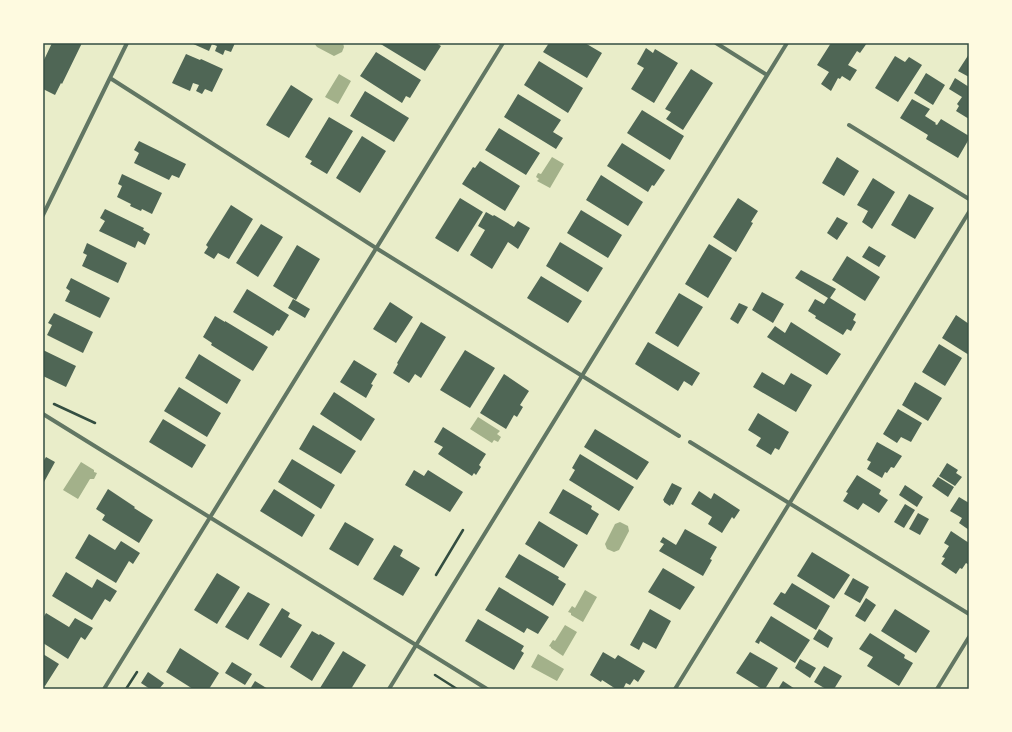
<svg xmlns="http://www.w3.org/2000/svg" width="1012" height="732" font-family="'Open Sans',sans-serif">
<rect width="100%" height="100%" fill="#e9edc9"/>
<path fill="#a3b18a" d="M 314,43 L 343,43 L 344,47 L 342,52 L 334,56 L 317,47 Z
M 339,74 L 351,81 L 338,104 L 325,97 Z
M 552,157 L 564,164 L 550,188 L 537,181 L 539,179 L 536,177 L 538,173 L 541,174 Z
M 478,417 L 500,431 L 497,434 L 501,437 L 498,442 L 494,440 L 492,443 L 470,429 Z
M 81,462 L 94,470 L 94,472 L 97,473 L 94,479 L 90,479 L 78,499 L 63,490 Z
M 620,522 L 628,526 L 629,531 L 619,550 L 614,552 L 607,549 L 605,544 L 615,524 Z
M 585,590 L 597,597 L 583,622 L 571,615 L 571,613 L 568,612 L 572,606 L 575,608 Z
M 565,625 L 577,632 L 563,656 L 551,648 L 551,647 L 549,646 L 553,640 L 555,641 Z
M 538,654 L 564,669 L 557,681 L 531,667 Z"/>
<path fill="#4f6655" d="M 52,43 L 82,43 L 62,84 L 61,83 L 55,95 L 43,89 L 43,62 Z
M 191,43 L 235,43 L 231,52 L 225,50 L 223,55 L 215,51 L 217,46 L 212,44 L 209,51 Z
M 379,43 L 436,43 L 441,46 L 425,71 Z
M 549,43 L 585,43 L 602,53 L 587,78 L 543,52 Z
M 831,43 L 867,43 L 860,53 L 857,51 L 848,65 L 857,70 L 850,81 L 842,76 L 840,79 L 838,78 L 831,91 L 821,84 L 829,72 L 817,65 Z
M 646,48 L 653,53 L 655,49 L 678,63 L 654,103 L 631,89 L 644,68 L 637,64 Z
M 376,52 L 421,80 L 410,98 L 406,96 L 402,103 L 360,76 Z
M 186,54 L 200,60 L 201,59 L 223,69 L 212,92 L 205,89 L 202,94 L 196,91 L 199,85 L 193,83 L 190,91 L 172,83 Z
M 969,54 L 969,77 L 958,71 Z
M 895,56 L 905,62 L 909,57 L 922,65 L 898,102 L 875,88 Z
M 539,61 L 583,88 L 568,113 L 524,85 Z
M 691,69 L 713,83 L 683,130 L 666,119 L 671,112 L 665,109 Z
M 926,73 L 945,85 L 933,105 L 914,93 Z
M 955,78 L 969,87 L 969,119 L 956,111 L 959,106 L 957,104 L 962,97 L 949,89 Z
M 291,85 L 313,99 L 289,138 L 266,125 Z
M 365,91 L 409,118 L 394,142 L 350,116 Z
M 518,94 L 561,120 L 553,132 L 563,138 L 556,149 L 504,117 Z
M 912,99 L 930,109 L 925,116 L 936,123 L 935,124 L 937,125 L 941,119 L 969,136 L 969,139 L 958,158 L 926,139 L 928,135 L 900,118 Z
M 642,110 L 684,136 L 670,160 L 627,133 Z
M 329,117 L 353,131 L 327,174 L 310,164 L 312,161 L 305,157 Z
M 499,128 L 540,153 L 526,175 L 485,150 Z
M 362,136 L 386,151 L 360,193 L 336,178 Z
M 139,141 L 186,164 L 179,178 L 172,175 L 169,180 L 134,163 L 139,153 L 134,150 Z
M 622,143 L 665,170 L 654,186 L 652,185 L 648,192 L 607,166 Z
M 837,157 L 859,171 L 844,196 L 822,183 Z
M 480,161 L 520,186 L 505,211 L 462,184 L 473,167 L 475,168 Z
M 122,174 L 162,193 L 152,214 L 142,209 L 141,211 L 130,206 L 131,204 L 117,197 L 122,186 L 118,184 Z
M 601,175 L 643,202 L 628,226 L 586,200 Z
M 873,178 L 895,192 L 872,229 L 862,222 L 868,211 L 857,205 Z
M 909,194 L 934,208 L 915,239 L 891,225 Z
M 460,198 L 483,212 L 458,252 L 435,238 Z
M 738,198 L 758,211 L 751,222 L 753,223 L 736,252 L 713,237 Z
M 231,205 L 253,219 L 229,259 L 218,253 L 214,259 L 204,253 L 208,247 L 206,245 Z
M 105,209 L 144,228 L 143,230 L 150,234 L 145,245 L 138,241 L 135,248 L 99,231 L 105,221 L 100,218 Z
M 581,210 L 622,235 L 608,258 L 567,233 Z
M 486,212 L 493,216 L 494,215 L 514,227 L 518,221 L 530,228 L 518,249 L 508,242 L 492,269 L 470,255 L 485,230 L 478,226 Z
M 837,217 L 848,223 L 837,240 L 827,233 Z
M 261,224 L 283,237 L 258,277 L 236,263 Z
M 560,242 L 603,268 L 588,292 L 546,266 Z
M 87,243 L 127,263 L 118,283 L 82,266 L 87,255 L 83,253 Z
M 709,244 L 732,258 L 708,298 L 685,284 Z
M 297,245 L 320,259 L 296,300 L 273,286 Z
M 869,246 L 886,256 L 879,267 L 862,257 Z
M 847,256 L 880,277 L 865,301 L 832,280 Z
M 801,270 L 836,289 L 830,298 L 856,314 L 853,320 L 856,322 L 851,331 L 847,329 L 843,335 L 815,318 L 816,316 L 808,311 L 815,299 L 824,304 L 828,298 L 795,278 Z
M 541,276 L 582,301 L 568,323 L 527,298 Z
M 71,278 L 110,298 L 100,318 L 65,301 L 70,291 L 66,288 Z
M 247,289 L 289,315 L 279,331 L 277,330 L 273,336 L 233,312 Z
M 762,292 L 784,304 L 773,323 L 752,310 Z
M 679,293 L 703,307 L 678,347 L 655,333 Z
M 293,299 L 310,309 L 305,318 L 288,308 Z
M 390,302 L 413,317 L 396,343 L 373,329 Z
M 739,303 L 748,307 L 738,324 L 730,319 Z
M 54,313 L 93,332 L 83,353 L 47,335 L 52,325 L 48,323 Z
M 956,315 L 969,324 L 969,355 L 942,338 Z
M 215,316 L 225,322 L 225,321 L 268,347 L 253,371 L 211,345 L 212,343 L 203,337 Z
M 421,322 L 446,337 L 421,378 L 415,374 L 409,383 L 393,373 L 398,364 L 397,363 Z
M 791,322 L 841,354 L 827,375 L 767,337 L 775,326 L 785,333 Z
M 648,342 L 700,373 L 692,386 L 684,381 L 678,391 L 635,364 Z
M 939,344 L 962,358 L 945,386 L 922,372 Z
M 43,350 L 76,366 L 66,387 L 43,376 Z
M 465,350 L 495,368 L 470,408 L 440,390 Z
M 199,354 L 241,380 L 227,404 L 185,378 Z
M 354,360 L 377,374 L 371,384 L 373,385 L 366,398 L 340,382 Z
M 762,372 L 784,385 L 791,373 L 812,385 L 796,412 L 753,387 Z
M 504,374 L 529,391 L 520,405 L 523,407 L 517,417 L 514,415 L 506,429 L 480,413 Z
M 915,382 L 942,398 L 928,421 L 902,405 Z
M 179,387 L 221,413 L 207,437 L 164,411 Z
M 334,392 L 375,419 L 361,441 L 320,414 Z
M 898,409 L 922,423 L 911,442 L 901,437 L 897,443 L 883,434 Z
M 758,413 L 789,432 L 779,450 L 775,448 L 771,455 L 756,446 L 761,438 L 748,430 Z
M 163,419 L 206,445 L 192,468 L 149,442 Z
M 313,425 L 356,451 L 341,474 L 299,449 Z
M 443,427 L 486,454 L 479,465 L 481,467 L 476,475 L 474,473 L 472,476 L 438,454 L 443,447 L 434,442 Z
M 595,429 L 649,462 L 637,480 L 584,447 Z
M 877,442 L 902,456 L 894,468 L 891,467 L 887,473 L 885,472 L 882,478 L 867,469 L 871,462 L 867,460 Z
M 580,454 L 634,487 L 619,511 L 569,480 L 575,470 L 572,468 Z
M 46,457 L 55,462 L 44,482 L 43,482 L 43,462 Z
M 292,459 L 335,485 L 321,509 L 278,482 Z
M 947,463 L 958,470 L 956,473 L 962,477 L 955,486 L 939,476 Z
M 414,470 L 424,476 L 428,470 L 463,492 L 450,512 L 405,485 Z
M 857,475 L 881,490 L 879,494 L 888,500 L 879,513 L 863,503 L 858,510 L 843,501 L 848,493 L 846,492 Z
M 938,477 L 954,487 L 948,497 L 932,486 Z
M 672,483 L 682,488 L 673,505 L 671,504 L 670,506 L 664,502 L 664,501 L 663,500 Z
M 905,485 L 923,497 L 917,507 L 899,495 Z
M 108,489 L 135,507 L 134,508 L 153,520 L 139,543 L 102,520 L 105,515 L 96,509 Z
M 274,489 L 315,515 L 302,537 L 260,511 Z
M 563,489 L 592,506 L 591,509 L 599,514 L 587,535 L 549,513 Z
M 699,491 L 711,499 L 714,493 L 740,510 L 734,519 L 732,517 L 722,533 L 708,524 L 712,517 L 691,504 Z
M 959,497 L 969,503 L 969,530 L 959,523 L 962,518 L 950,511 Z
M 905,504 L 915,510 L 904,528 L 894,522 Z
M 918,513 L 929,519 L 920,535 L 909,529 Z
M 539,521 L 578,545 L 564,568 L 525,544 Z
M 345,522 L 374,539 L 358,566 L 329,549 Z
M 685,529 L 717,547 L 710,559 L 712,560 L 703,576 L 659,551 L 664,544 L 660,542 L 663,537 L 676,545 Z
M 951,531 L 969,543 L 969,565 L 966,563 L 962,569 L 960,568 L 956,574 L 941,564 L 945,558 L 942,557 L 949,546 L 944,543 Z
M 89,534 L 115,550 L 121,541 L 140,553 L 133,564 L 129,561 L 116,583 L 75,558 Z
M 394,545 L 403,550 L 400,556 L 420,568 L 403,596 L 373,579 Z
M 812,552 L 850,575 L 834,599 L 797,576 Z
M 519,554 L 559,577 L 558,579 L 566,584 L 553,606 L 505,577 Z
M 663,568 L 695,587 L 680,610 L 648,592 Z
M 66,572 L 92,588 L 97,579 L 117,591 L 110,602 L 105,599 L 92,620 L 52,596 Z
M 217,573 L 240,587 L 217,624 L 194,610 Z
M 853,578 L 869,587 L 860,603 L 844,594 Z
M 792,583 L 830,606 L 816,630 L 773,604 L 781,592 L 785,594 Z
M 499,587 L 549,617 L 538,634 L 527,628 L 524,633 L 485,610 Z
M 248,592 L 270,604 L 248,640 L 225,627 Z
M 866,598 L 876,605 L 865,622 L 855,616 Z
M 282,608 L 290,613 L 288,617 L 302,625 L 281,658 L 259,645 Z
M 650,609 L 671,621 L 656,649 L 643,642 L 639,650 L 630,645 Z
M 895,609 L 930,631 L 916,653 L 881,631 Z
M 46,613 L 69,627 L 75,618 L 93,628 L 85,640 L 81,637 L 68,659 L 43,643 L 43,618 Z
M 771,616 L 810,640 L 795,663 L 760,641 L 759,644 L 755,642 Z
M 478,619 L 524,646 L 521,651 L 524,653 L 514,670 L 465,641 Z
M 819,629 L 833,638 L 828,648 L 813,639 Z
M 312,631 L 319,635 L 320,634 L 335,643 L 312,681 L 290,667 Z
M 870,633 L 905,655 L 904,658 L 913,663 L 899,686 L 867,666 L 873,657 L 859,649 Z
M 180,648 L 219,673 L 209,689 L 193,689 L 166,672 Z
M 343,651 L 366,665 L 351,689 L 322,689 L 320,688 Z
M 603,652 L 615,659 L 618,655 L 645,671 L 638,682 L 634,679 L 630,685 L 626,683 L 623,689 L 616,689 L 602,680 L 601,682 L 590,675 Z
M 750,652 L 778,668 L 765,689 L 762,689 L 736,673 Z
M 43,654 L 59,664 L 45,686 L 43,685 Z
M 800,659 L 816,668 L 810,678 L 795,668 Z
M 232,662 L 252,674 L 245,685 L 225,673 Z
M 824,666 L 842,676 L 834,689 L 826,689 L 814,682 Z
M 148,672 L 164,683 L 159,689 L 150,689 L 141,683 Z
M 255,681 L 268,689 L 250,689 Z
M 783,681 L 795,689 L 778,689 Z"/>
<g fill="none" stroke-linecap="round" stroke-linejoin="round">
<path stroke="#344e41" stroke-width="2.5" d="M 54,404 L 95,423
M 436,575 L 463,530
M 435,675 L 457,689
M 126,689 L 137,672"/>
<path stroke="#617663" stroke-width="4" d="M 716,43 L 767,75
M 110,78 L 376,248 L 679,436
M 849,125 L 969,199
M 43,215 L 127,43
M 43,414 L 487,689
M 690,442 L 969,614
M 104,689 L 503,43
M 389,689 L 787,43
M 675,689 L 969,212
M 937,689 L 969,637"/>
</g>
<rect width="1012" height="732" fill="none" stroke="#fefae0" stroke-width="88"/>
<rect x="44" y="44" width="924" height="644" fill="none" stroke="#344e41" stroke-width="1.5"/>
</svg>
